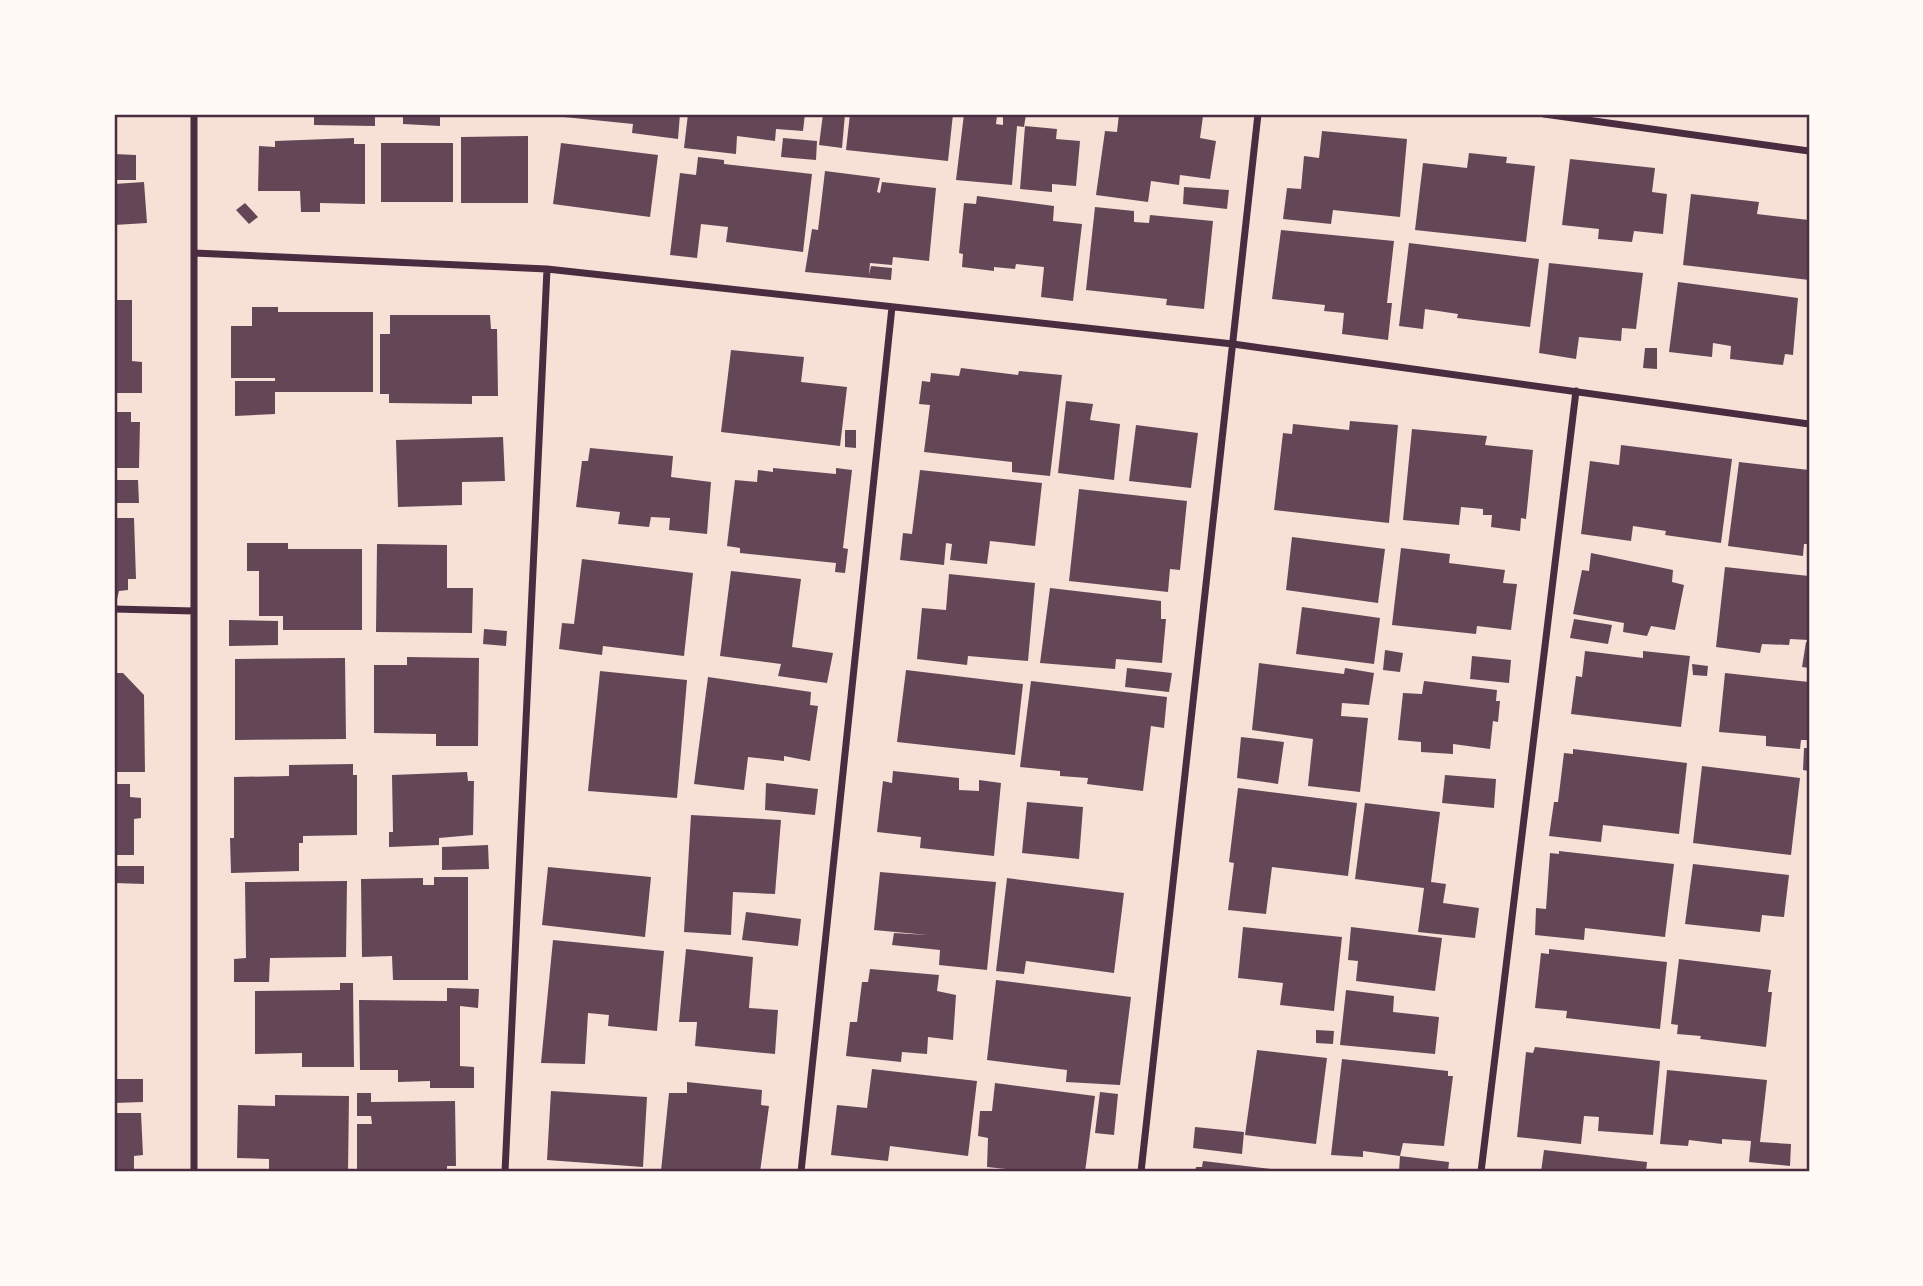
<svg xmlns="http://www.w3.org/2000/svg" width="1923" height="1286" font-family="'Public Sans',sans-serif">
<rect width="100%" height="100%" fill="#f7e1d7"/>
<path fill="#644757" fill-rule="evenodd" d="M 314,114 L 375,114 L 375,126 L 314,125 Z
M 403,114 L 440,114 L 440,126 L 403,124 Z
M 564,114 L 680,114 L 678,139 L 632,133 L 633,124 L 564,117 Z
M 688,114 L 805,114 L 803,131 L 776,129 L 775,141 L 737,136 L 736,154 L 684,148 Z
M 823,114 L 845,114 L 842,148 L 819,145 Z
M 850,114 L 953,114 L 948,161 L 846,150 Z
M 964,114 L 1026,114 L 1024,127 L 1017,126 L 1012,185 L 956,180 ZM 997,116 L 1003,117 L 1003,125 L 996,124 Z
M 1119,114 L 1203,116 L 1200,138 L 1216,141 L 1210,179 L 1180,175 L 1179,185 L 1151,181 L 1148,202 L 1096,195 L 1105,131 L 1117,132 Z
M 1025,126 L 1057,129 L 1056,139 L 1080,141 L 1076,186 L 1052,184 L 1052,192 L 1020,189 Z
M 1322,131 L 1407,139 L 1400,217 L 1333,210 L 1331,224 L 1283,219 L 1287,188 L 1301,189 L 1304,156 L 1319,158 Z
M 528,136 L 528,203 L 461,203 L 461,137 Z
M 354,138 L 354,144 L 365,144 L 365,204 L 320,203 L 320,212 L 301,212 L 300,191 L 258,191 L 259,146 L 275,147 L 275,141 Z
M 783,138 L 817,141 L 816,160 L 781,157 Z
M 381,143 L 453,143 L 453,202 L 381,202 Z
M 561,143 L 658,155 L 650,217 L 553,204 Z
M 1469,153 L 1507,157 L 1506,163 L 1535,166 L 1526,242 L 1415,230 L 1423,163 L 1467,168 Z
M 114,154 L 136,155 L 136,180 L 114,180 Z
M 698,157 L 724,160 L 724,164 L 812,174 L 803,252 L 726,242 L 728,227 L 701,224 L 697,258 L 670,255 L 680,173 L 696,175 Z
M 1570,159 L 1655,168 L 1652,192 L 1667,194 L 1663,234 L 1634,231 L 1632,242 L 1598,239 L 1599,229 L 1562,225 Z
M 825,171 L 880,178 L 877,192 L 880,193 L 882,182 L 936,188 L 929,261 L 893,257 L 892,265 L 870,263 L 869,275 L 871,266 L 892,268 L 891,280 L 805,272 L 812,229 L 818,230 Z
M 144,182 L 147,223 L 114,225 L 114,184 Z
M 1184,187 L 1229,190 L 1227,209 L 1183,204 Z
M 1691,194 L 1759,202 L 1757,214 L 1809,220 L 1809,280 L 1683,265 Z
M 977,196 L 1054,206 L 1053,221 L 1082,224 L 1073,301 L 1041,297 L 1044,267 L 1016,264 L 1015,269 L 994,267 L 994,271 L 962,267 L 963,254 L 959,253 L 964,203 L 976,204 Z
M 245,203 L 258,217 L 249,224 L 236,210 Z
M 1095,207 L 1134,211 L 1134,222 L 1149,223 L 1150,215 L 1213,221 L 1204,309 L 1166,305 L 1167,299 L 1086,290 Z
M 1281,230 L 1394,241 L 1387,303 L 1392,303 L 1388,340 L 1342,334 L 1344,313 L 1324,311 L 1325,305 L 1272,299 Z
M 1409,243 L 1539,259 L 1530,327 L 1457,318 L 1458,314 L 1425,309 L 1423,329 L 1399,326 Z
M 1549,263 L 1643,273 L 1636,329 L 1622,328 L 1621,341 L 1579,337 L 1576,359 L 1539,353 Z
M 1678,282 L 1798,298 L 1793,355 L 1785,354 L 1783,365 L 1730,359 L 1731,346 L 1713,343 L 1712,357 L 1669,352 Z
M 114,300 L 132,300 L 132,361 L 142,362 L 142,393 L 114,393 Z
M 252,307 L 278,307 L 278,312 L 373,312 L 373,392 L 275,392 L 275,414 L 235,416 L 235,381 L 275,381 L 275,378 L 231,378 L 231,326 L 252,326 Z
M 390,315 L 490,315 L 491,329 L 497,329 L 498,396 L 472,396 L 472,404 L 389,403 L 389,394 L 380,394 L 380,334 L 390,334 Z
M 1645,348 L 1657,348 L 1657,369 L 1643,368 Z
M 731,350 L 804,357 L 801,382 L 847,387 L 840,446 L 721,432 Z
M 961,368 L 1018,375 L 1019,371 L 1062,375 L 1050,476 L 1012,472 L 1012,462 L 924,452 L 930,405 L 919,404 L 922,381 L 930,382 L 931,373 L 959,376 Z
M 1066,401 L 1093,404 L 1090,420 L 1120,424 L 1114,480 L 1058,473 Z
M 114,412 L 131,412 L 131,422 L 140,422 L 139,468 L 114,468 Z
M 1350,421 L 1398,425 L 1389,523 L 1274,510 L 1283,433 L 1292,434 L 1293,424 L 1349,430 Z
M 1136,425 L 1198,433 L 1191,488 L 1129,481 Z
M 1412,429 L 1487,436 L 1485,445 L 1533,450 L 1526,519 L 1521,518 L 1520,531 L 1491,527 L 1492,515 L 1483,515 L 1483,509 L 1461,507 L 1459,525 L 1403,520 Z
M 845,430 L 856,430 L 856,448 L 845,447 Z
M 503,437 L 505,481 L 462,482 L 462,505 L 398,507 L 396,440 Z
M 1621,445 L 1732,459 L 1721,543 L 1665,535 L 1666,531 L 1633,526 L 1631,541 L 1581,534 L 1590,461 L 1619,465 Z
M 590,448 L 673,456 L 671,477 L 711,482 L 707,534 L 669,530 L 670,518 L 651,517 L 649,527 L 618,524 L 620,512 L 576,507 L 582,461 L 588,461 Z
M 1739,462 L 1809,470 L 1809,544 L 1804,544 L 1803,556 L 1728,546 Z
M 773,468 L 836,474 L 836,468 L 852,470 L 843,548 L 848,549 L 845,573 L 835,572 L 836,563 L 740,553 L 740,548 L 727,546 L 735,480 L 757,482 L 758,470 L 773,472 Z
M 920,470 L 1042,483 L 1035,546 L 990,541 L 987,564 L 950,560 L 952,544 L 946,543 L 944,565 L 900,560 L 903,533 L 912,534 Z
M 114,480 L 138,480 L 139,503 L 114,503 Z
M 1079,489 L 1187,501 L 1180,570 L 1170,569 L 1168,592 L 1069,581 Z
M 114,518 L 134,518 L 136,579 L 128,579 L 128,590 L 119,591 L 117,599 L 114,599 Z
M 1292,537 L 1385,549 L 1378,603 L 1286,590 Z
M 247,543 L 288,543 L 288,549 L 362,549 L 362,630 L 283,630 L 283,616 L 259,616 L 259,571 L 247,571 Z
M 377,544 L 447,545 L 447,588 L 473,588 L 472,633 L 376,632 Z
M 1401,548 L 1450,554 L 1449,563 L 1505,570 L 1503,583 L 1517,584 L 1511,630 L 1477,626 L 1476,634 L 1392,625 Z
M 1591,553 L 1673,570 L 1672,582 L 1684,585 L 1675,630 L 1651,626 L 1647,636 L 1623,632 L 1624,623 L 1573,614 L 1582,570 L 1589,571 Z
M 582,559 L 693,573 L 684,656 L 603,646 L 602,655 L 559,649 L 562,623 L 574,624 Z
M 1725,567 L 1809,576 L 1809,640 L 1790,639 L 1789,645 L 1762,644 L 1760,653 L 1716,647 Z
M 731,571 L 801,579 L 792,647 L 833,653 L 827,683 L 778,676 L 781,664 L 720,656 Z
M 949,574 L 1035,583 L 1028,661 L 968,656 L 967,665 L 917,659 L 922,608 L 946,610 Z
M 1050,588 L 1161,601 L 1161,619 L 1166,619 L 1162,663 L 1116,659 L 1115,669 L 1040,663 Z
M 1302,607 L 1380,618 L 1374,664 L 1296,654 Z
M 1574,619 L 1612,625 L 1608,644 L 1570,638 Z
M 229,620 L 278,621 L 278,645 L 229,646 Z
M 484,629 L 507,631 L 506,646 L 483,644 Z
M 1806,642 L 1809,642 L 1809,668 L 1802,667 Z
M 1385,650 L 1403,653 L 1400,672 L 1383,670 Z
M 1585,651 L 1643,658 L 1643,651 L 1690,656 L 1681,727 L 1571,714 L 1576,676 L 1582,677 Z
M 1472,656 L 1511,660 L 1509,683 L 1470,679 Z
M 407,657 L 479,658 L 478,746 L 436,746 L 436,734 L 374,733 L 374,665 L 407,665 Z
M 345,658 L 346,739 L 235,740 L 235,659 Z
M 1259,663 L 1344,674 L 1345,668 L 1374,673 L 1369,705 L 1342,703 L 1341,716 L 1368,718 L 1360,792 L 1308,786 L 1313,739 L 1252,730 Z
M 1692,664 L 1708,666 L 1707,676 L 1693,675 Z
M 1127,668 L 1172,673 L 1169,692 L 1125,687 Z
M 906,670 L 1023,684 L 1015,755 L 897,742 Z
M 600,671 L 687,680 L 677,798 L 588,791 Z
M 114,673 L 123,673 L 144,695 L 145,772 L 114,772 Z
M 1725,673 L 1809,682 L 1809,740 L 1801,740 L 1800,749 L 1766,746 L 1766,736 L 1719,732 Z
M 708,677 L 811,692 L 810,705 L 818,706 L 810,761 L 784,756 L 784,761 L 748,757 L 744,790 L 694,784 Z
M 1031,681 L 1167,697 L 1164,728 L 1151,726 L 1143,791 L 1087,784 L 1088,778 L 1060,776 L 1060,771 L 1020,767 Z
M 1424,681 L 1497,690 L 1496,701 L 1500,701 L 1498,722 L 1493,721 L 1490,749 L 1453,744 L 1453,754 L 1421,752 L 1421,742 L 1398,740 L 1403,693 L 1422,694 Z
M 1241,737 L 1284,742 L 1278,784 L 1237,778 Z
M 1804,748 L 1809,748 L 1809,771 L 1803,770 Z
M 1573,749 L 1687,763 L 1679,834 L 1603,825 L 1601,842 L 1549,836 L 1554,802 L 1558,802 L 1564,753 L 1573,754 Z
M 353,764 L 353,775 L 357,775 L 357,835 L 303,836 L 303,843 L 299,843 L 299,871 L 231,873 L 230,838 L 234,838 L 234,777 L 289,776 L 289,765 Z
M 1702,766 L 1800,778 L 1791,855 L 1693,843 Z
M 893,771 L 959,778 L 959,790 L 979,791 L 979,780 L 1001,783 L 994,856 L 920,848 L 921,837 L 877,832 L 883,781 L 892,783 Z
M 467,772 L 468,781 L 474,781 L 473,835 L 439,838 L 439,845 L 389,847 L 389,832 L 393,832 L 392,775 Z
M 1445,775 L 1496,779 L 1494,808 L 1442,803 Z
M 766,783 L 818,789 L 815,815 L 765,810 Z
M 114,784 L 130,784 L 130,797 L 141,798 L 141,818 L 134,819 L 134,855 L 114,855 Z
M 1238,788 L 1357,803 L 1348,876 L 1272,867 L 1266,914 L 1228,910 L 1234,863 L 1229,862 Z
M 1027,802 L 1083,807 L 1079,859 L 1022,853 Z
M 1365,803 L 1440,812 L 1431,882 L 1446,884 L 1443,903 L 1479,908 L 1475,938 L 1418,932 L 1424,888 L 1355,879 Z
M 691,815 L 781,820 L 775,894 L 733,892 L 731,935 L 684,932 Z
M 488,845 L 489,869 L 442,870 L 442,847 Z
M 1559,851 L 1674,864 L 1665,937 L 1585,928 L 1584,940 L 1535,935 L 1536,908 L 1546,909 L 1550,853 L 1559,854 Z
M 1693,864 L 1789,875 L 1784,917 L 1762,915 L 1760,932 L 1685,924 Z
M 114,866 L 144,866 L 144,884 L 114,883 Z
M 548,867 L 651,877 L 645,937 L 542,925 Z
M 880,872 L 996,882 L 987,970 L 939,965 L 940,950 L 892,945 L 894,933 L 928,935 L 874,930 Z
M 434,877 L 468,877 L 468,980 L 393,980 L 392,956 L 362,957 L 361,879 L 423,878 L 423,885 L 434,885 Z
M 1007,878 L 1124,893 L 1114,973 L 1026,961 L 1024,974 L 996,971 Z
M 347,881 L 346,957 L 270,958 L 269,982 L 234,982 L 234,959 L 246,958 L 245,882 Z
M 746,912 L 801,919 L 798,946 L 742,940 Z
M 1243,927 L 1342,937 L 1334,1011 L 1280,1005 L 1283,983 L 1238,978 Z
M 1351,927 L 1442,938 L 1435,991 L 1356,981 L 1358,961 L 1348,960 Z
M 553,940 L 664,951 L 657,1031 L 608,1026 L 609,1015 L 588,1013 L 585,1064 L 541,1063 Z
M 686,949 L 753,957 L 749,1008 L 778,1010 L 775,1054 L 695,1046 L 697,1022 L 679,1022 Z
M 1549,949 L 1667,962 L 1660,1029 L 1566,1018 L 1567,1011 L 1535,1008 L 1541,953 L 1549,954 Z
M 1679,959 L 1771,970 L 1768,992 L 1772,992 L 1766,1047 L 1700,1039 L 1701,1036 L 1677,1034 L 1678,1025 L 1671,1024 Z
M 870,969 L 939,975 L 937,991 L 956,995 L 953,1040 L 928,1037 L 927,1054 L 902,1052 L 901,1062 L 846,1056 L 850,1022 L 857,1022 L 862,982 L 868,982 Z
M 996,980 L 1131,997 L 1120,1085 L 1066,1082 L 1067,1070 L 987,1060 Z
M 340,983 L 353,983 L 354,1067 L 302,1067 L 302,1053 L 255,1054 L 255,991 L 340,990 Z
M 447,988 L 479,989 L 478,1008 L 460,1006 L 460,1066 L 474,1067 L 474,1088 L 430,1088 L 430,1081 L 398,1082 L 398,1070 L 360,1070 L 359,1000 L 447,1001 Z
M 1346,990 L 1394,996 L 1393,1012 L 1439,1017 L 1435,1054 L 1340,1045 Z
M 1316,1030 L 1334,1031 L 1333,1044 L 1316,1043 Z
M 1535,1047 L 1660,1061 L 1653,1135 L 1598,1131 L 1599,1117 L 1584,1116 L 1581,1144 L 1517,1137 L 1526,1052 L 1533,1053 Z
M 1257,1050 L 1327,1058 L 1316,1144 L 1245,1135 Z
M 1342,1059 L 1448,1071 L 1448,1076 L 1453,1076 L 1444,1146 L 1403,1143 L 1400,1156 L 1363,1151 L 1363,1157 L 1331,1155 Z
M 872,1069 L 977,1081 L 968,1156 L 890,1146 L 888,1161 L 831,1155 L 837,1105 L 867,1108 Z
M 1667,1070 L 1767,1080 L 1760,1142 L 1791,1144 L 1790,1166 L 1749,1162 L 1751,1141 L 1722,1139 L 1722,1144 L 1689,1140 L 1688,1146 L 1660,1144 Z
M 114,1079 L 143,1079 L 143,1102 L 114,1103 Z
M 687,1082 L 762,1090 L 761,1105 L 769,1106 L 760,1172 L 661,1171 L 669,1093 L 687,1093 Z
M 995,1083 L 1095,1096 L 1085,1172 L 1036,1172 L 987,1167 L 988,1138 L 978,1136 L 980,1111 L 992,1111 Z
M 551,1091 L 647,1097 L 643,1167 L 547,1160 Z
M 1100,1092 L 1118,1094 L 1114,1135 L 1095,1133 Z
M 357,1093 L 371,1093 L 371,1102 L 455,1101 L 456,1166 L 447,1166 L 447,1172 L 357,1172 L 357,1124 L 372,1124 L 371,1116 L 357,1116 Z
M 275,1095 L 349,1096 L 348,1172 L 269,1172 L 269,1159 L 237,1158 L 238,1105 L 275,1106 Z
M 114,1113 L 141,1113 L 143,1155 L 134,1156 L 134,1172 L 114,1172 Z
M 1195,1127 L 1244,1132 L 1242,1154 L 1193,1148 Z
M 1544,1150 L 1647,1162 L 1646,1172 L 1541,1172 Z
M 1400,1156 L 1449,1162 L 1448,1172 L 1399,1172 Z
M 1203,1161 L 1271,1169 L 1271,1172 L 1195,1172 L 1196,1167 L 1202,1167 Z
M 844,1169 L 861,1171 L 860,1172 L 843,1172 Z"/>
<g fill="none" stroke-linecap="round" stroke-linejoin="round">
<path stroke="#4a2c40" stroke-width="7" d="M 194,114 L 194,1172
M 1544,114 L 1809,151
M 194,253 L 547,269 L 1233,344 L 1809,424
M 114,609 L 194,611
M 505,1172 L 547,269
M 801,1172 L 892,307
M 1141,1172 L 1258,114
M 1481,1172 L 1576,391"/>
</g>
<rect width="1923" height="1286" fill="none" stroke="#fffaf5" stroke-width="231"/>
<rect x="116" y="116" width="1692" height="1054" fill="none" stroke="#4a2c40" stroke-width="2.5"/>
</svg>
